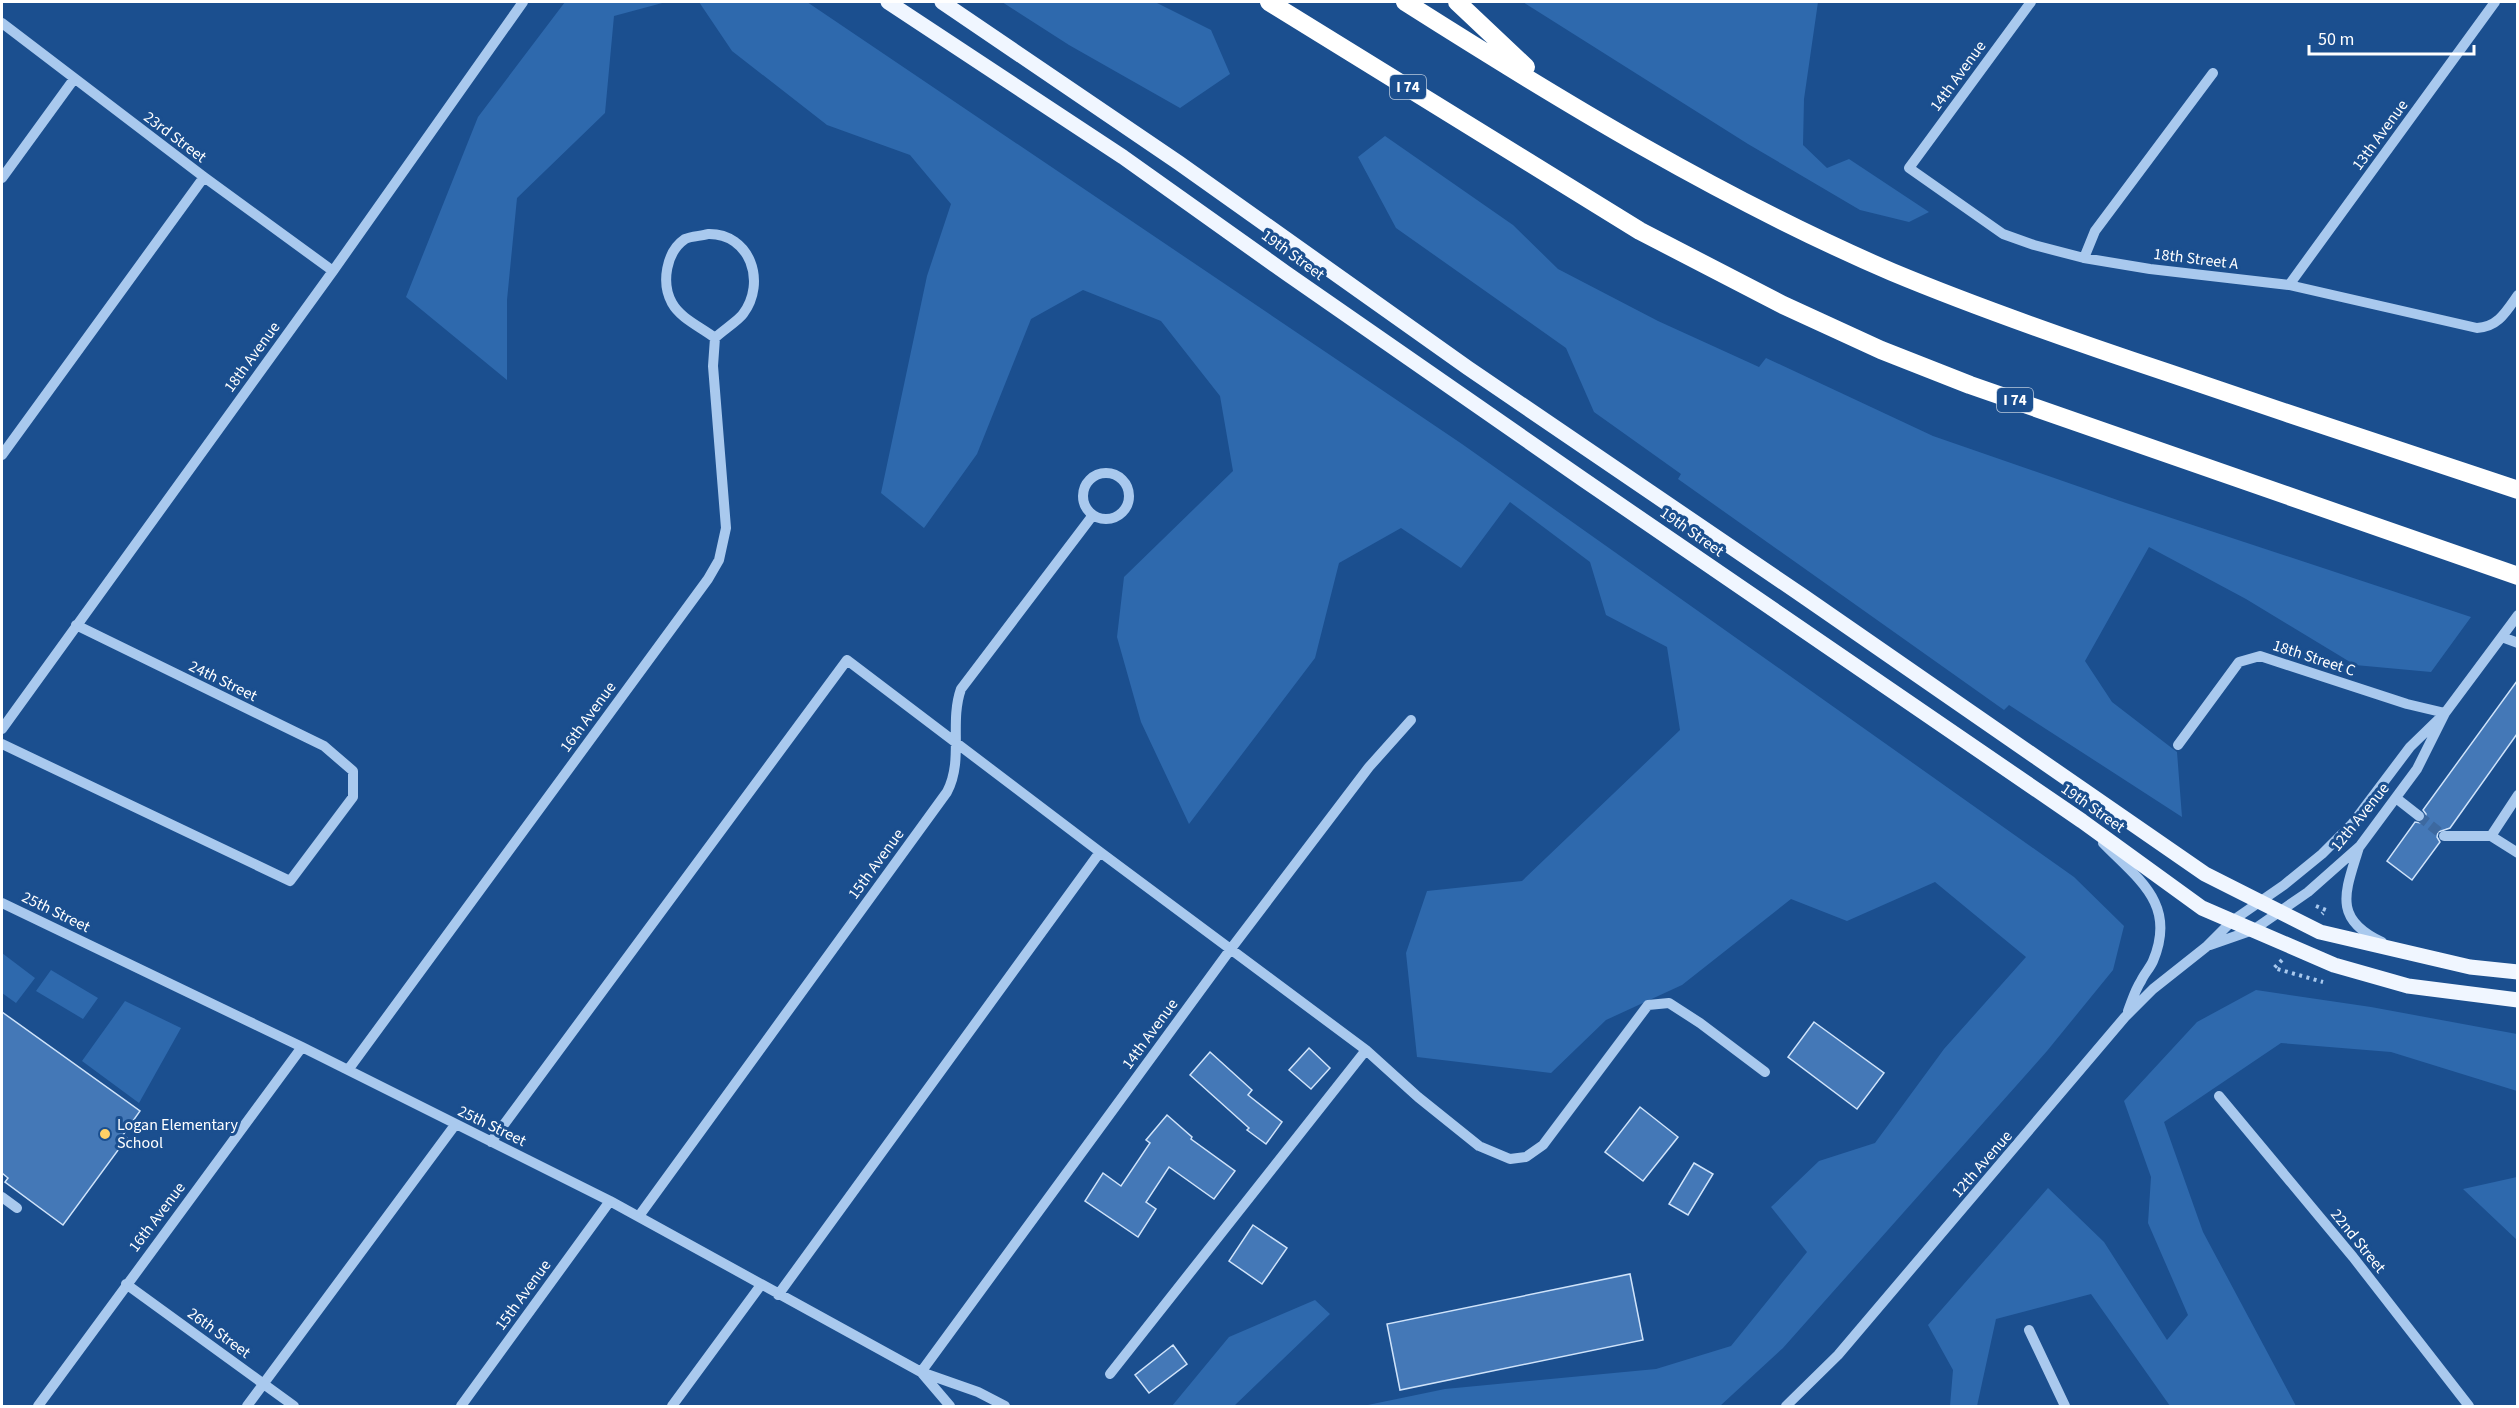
<svg xmlns="http://www.w3.org/2000/svg" width="2519" height="1408" font-family="'Source Sans 3',sans-serif">
<rect width="100%" height="100%" fill="#1b4f8f"/>
<path fill="#2e69ad" d="M 565,2 L 666,2 L 614,16 L 605,113 L 517,198 L 507,300 L 507,380 L 406,297 L 478,117 Z
M 699,2 L 807,2 L 1462,444 L 2074,877 L 2124,926 L 2113,970 L 2047,1051 L 1783,1348 L 1720,1406 L 1363,1406 L 1445,1389 L 1656,1369 L 1731,1346 L 1807,1252 L 1771,1207 L 1819,1161 L 1875,1143 L 1944,1049 L 2026,957 L 1935,882 L 1847,921 L 1791,899 L 1682,985 L 1606,1020 L 1551,1073 L 1417,1057 L 1406,953 L 1427,891 L 1522,881 L 1680,730 L 1667,647 L 1606,615 L 1590,562 L 1510,502 L 1461,568 L 1401,528 L 1339,563 L 1315,658 L 1189,824 L 1141,722 L 1117,637 L 1124,577 L 1233,471 L 1220,396 L 1161,321 L 1083,290 L 1031,319 L 977,454 L 924,528 L 881,493 L 927,276 L 951,204 L 910,155 L 827,125 L 732,51 Z
M 1002,2 L 1155,2 L 1211,30 L 1230,74 L 1180,108 L 1069,45 Z
M 1523,2 L 1818,2 L 1804,99 L 1803,145 L 1827,168 L 1849,159 L 1929,212 L 1909,222 L 1860,210 L 1748,144 Z
M 1385,136 L 1513,225 L 1558,269 L 1658,321 L 1759,367 L 1766,358 L 1933,436 L 2126,503 L 2471,617 L 2431,672 L 2355,665 L 2246,599 L 2149,547 L 2085,661 L 2112,702 L 2177,752 L 2182,817 L 2009,705 L 2004,710 L 1678,479 L 1681,474 L 1594,412 L 1566,348 L 1396,228 L 1358,157 Z
M 2,953 L 35,978 L 16,1003 L 2,993 Z
M 51,970 L 98,998 L 83,1019 L 36,991 Z
M 2256,990 L 2371,1007 L 2517,1034 L 2517,1091 L 2391,1052 L 2281,1043 L 2164,1122 L 2203,1232 L 2296,1406 L 2170,1406 L 2091,1294 L 1996,1319 L 1977,1406 L 1950,1406 L 1953,1370 L 1928,1325 L 2048,1188 L 2104,1242 L 2167,1340 L 2188,1315 L 2148,1223 L 2151,1177 L 2124,1101 L 2197,1022 Z
M 125,1001 L 181,1028 L 139,1103 L 82,1061 Z
M 2517,1177 L 2518,1177 L 2517,1240 L 2463,1189 Z
M 1315,1300 L 1330,1314 L 1234,1406 L 1172,1406 L 1229,1337 Z"/>
<path fill="#4478b7" stroke="#cfe3fa" stroke-width="1.5" d="M 2517,681 L 2517,734 L 2450,828 L 2438,832 L 2437,837 L 2440,842 L 2412,880 L 2387,861 L 2415,822 L 2421,823 L 2425,820 L 2426,814 L 2423,810 Z
M 2,1012 L 140,1111 L 123,1135 L 127,1138 L 63,1225 L 5,1182 L 8,1178 L 2,1173 Z
M 1814,1022 L 1884,1073 L 1857,1109 L 1788,1057 Z
M 1309,1048 L 1330,1068 L 1311,1089 L 1289,1070 Z
M 1210,1052 L 1252,1090 L 1248,1095 L 1282,1122 L 1266,1144 L 1247,1130 L 1249,1128 L 1190,1075 Z
M 1640,1107 L 1678,1137 L 1643,1181 L 1605,1152 Z
M 1167,1115 L 1192,1137 L 1191,1139 L 1235,1171 L 1214,1199 L 1169,1167 L 1146,1202 L 1156,1209 L 1138,1237 L 1085,1201 L 1103,1173 L 1121,1186 L 1150,1143 L 1146,1140 Z
M 1694,1163 L 1713,1174 L 1688,1215 L 1669,1204 Z
M 1253,1225 L 1287,1248 L 1262,1284 L 1229,1261 Z
M 1630,1274 L 1643,1340 L 1400,1390 L 1387,1324 Z
M 1173,1345 L 1187,1364 L 1149,1393 L 1135,1375 Z"/>
<g fill="none" stroke-linecap="round" stroke-linejoin="round">
<path stroke="#3d69a0" stroke-width="10" stroke-dasharray="10 5" stroke-linecap="butt" d="M 2419,816 L 2444,836"/>
<path stroke="#a9c9ee" stroke-width="4" stroke-dasharray="3 4.5" stroke-linecap="butt" d="M 2316,906 L 2326,910 L 2322,914
M 2282,960 L 2274,968 L 2323,982"/>
<path stroke="#a9c9ee" stroke-width="10" d="M 2031,2 L 1909,168 L 2003,234 L 2034,245 L 2084,258 L 2150,269 L 2289,285 L 2477,328 C 2498,327 2506,312 2518,295
M 2,23 L 204,177 L 333,271
M 2,178 L 74,79
M 708,234 C 750,233 767,282 743,314 C 739,320 722,331 715,338 C 701,327 681,319 672,303 C 661,283 666,252 685,239 C 691,236 702,236 708,234 Z
M 2084,258 L 2095,231 L 2213,73
M 2289,285 L 2495,2
M 2,455 L 204,177
M1083 496a23 23 0 1 1 46 0a23 23 0 1 1-46 0Z
M 2502,637 L 2518,643
M 2,729 L 333,271 L 523,2
M 2,744 L 290,881 L 353,797 L 353,771 L 324,746 L 76,625
M 2178,745 L 2239,662 L 2260,656 L 2407,704 L 2445,713
M 2396,798 L 2419,816
M 2444,836 L 2491,836 L 2518,853
M 2491,836 L 2518,795
M 2103,843 C 2139,880 2177,904 2153,961 C 2150,968 2144,974 2141,981 C 2135,990 2132,1001 2128,1011
M 2359,847 C 2346,891 2331,918 2382,942
M 2,903 L 302,1047 L 610,1201 L 921,1372 L 950,1406
M 2210,945 L 2253,930 L 2308,892 L 2360,846 L 2417,769 L 2445,713 L 2518,615
M 348,1070 L 708,579 L 719,560 L 726,528 L 713,366 L 715,338
M 2219,1096 L 2353,1257 L 2469,1406
M 491,1142 L 847,660 L 1100,852 L 1366,1050 L 1418,1097 L 1479,1146 L 1510,1159 L 1526,1157 L 1543,1145 L 1648,1005 L 1669,1003 L 1700,1023 L 1765,1072
M 2,1197 L 17,1208
M 639,1216 L 947,792 C 964,760 949,723 961,689 L 1093,515
M 126,1284 L 294,1406
M 778,1295 L 1100,852
M 2029,1330 L 2065,1406
M 1110,1374 L 1366,1050
M 38,1406 L 302,1047
M 247,1406 L 455,1125
M 461,1406 L 610,1201
M 672,1406 L 761,1285
M 1005,1406 L 978,1392 L 921,1372 L 1230,950 L 1369,767 L 1411,720
M 1786,1406 L 1838,1355 L 2125,1017 L 2153,989 L 2206,947 L 2232,921 L 2284,885 L 2322,854 L 2352,824 L 2410,747 L 2445,713"/>
<path stroke="#f0f6ff" stroke-width="15" d="M 888,2 L 1123,157 L 1286,273 L 1584,480 L 2082,821 L 2202,908 L 2334,965 L 2408,986 L 2518,1000
M 942,2 L 1179,163 L 1468,368 L 1803,596 L 2205,874 L 2320,932 L 2470,967 L 2518,972"/>
<path stroke="#fff" stroke-width="18" d="M 1269,2 L 1640,231 L 1783,305 L 1881,350 L 1970,385 L 2518,576
M 1405,2 C 1561,101 1722,199 1892,272 C 1983,310 2076,342 2169,373 C 2285,413 2401,451 2518,490
M 1457,2 L 1526,67"/>
</g>
<circle fill="#ffd166" stroke="#1b4f8f" stroke-width="2" cx="105" cy="1134" r="6"/>
<g text-anchor="middle" dominant-baseline="central" stroke-width="6" stroke-linejoin="round" paint-order="stroke">
<g fill="#1b4f8f" stroke="#bbcadd" stroke-width="1.5">
<rect x="1390" y="75" width="36" height="24" rx="4.5"/>
<rect x="1997" y="388" width="36" height="24" rx="4.5"/>
</g>
<g font-size="15" font-weight="bold" fill="#fff">
<text x="1408" y="87">I 74</text>
<text x="2015" y="400">I 74</text>
</g>
<g font-size="16" fill="#fff" stroke="#1b4f8f">
<text transform="translate(1958 76) rotate(-54)">14th Avenue</text>
<text transform="translate(2380 135) rotate(-54)">13th Avenue</text>
<text transform="translate(175 137) rotate(37)">23rd Street</text>
<text transform="translate(1293 255) rotate(36)">19th Street</text>
<text transform="translate(2196 259) rotate(7)">18th Street A</text>
<text transform="translate(252 357) rotate(-54)">18th Avenue</text>
<text transform="translate(1692 532) rotate(35)">19th Street</text>
<text transform="translate(2314 658) rotate(18)">18th Street C</text>
<text transform="translate(223 681) rotate(26)">24th Street</text>
<text transform="translate(588 717) rotate(-54)">16th Avenue</text>
<text transform="translate(2093 808) rotate(35)">19th Street</text>
<text transform="translate(2360 817) rotate(-51)">12th Avenue</text>
<text transform="translate(876 864) rotate(-54)">15th Avenue</text>
<text transform="translate(56 912) rotate(26)">25th Street</text>
<text transform="translate(1150 1034) rotate(-54)">14th Avenue</text>
<text transform="translate(492 1126) rotate(26)">25th Street</text>
<text transform="translate(1982 1164) rotate(-49)">12th Avenue</text>
<text transform="translate(157 1217) rotate(-53)">16th Avenue</text>
<text transform="translate(2358 1241) rotate(51)">22nd Street</text>
<text transform="translate(523 1295) rotate(-54)">15th Avenue</text>
<text transform="translate(219 1333) rotate(36)">26th Street</text>
</g>
<g font-size="16" fill="#fff" stroke="#1b4f8f" text-anchor="start">
<text x="117" y="1125">Logan Elementary<tspan x="117" dy="18">School</tspan></text>
</g>
</g>
<rect width="2519" height="1408" fill="none" stroke="#ffffff" stroke-width="6"/>
<path d="M2309 45v9h165v-9" fill="none" stroke="#ffffff" stroke-width="3"/>
<text x="2318" y="45" font-size="18" fill="#ffffff" stroke="#1b4f8f" stroke-width="4.5" paint-order="stroke">50 m</text>
</svg>
